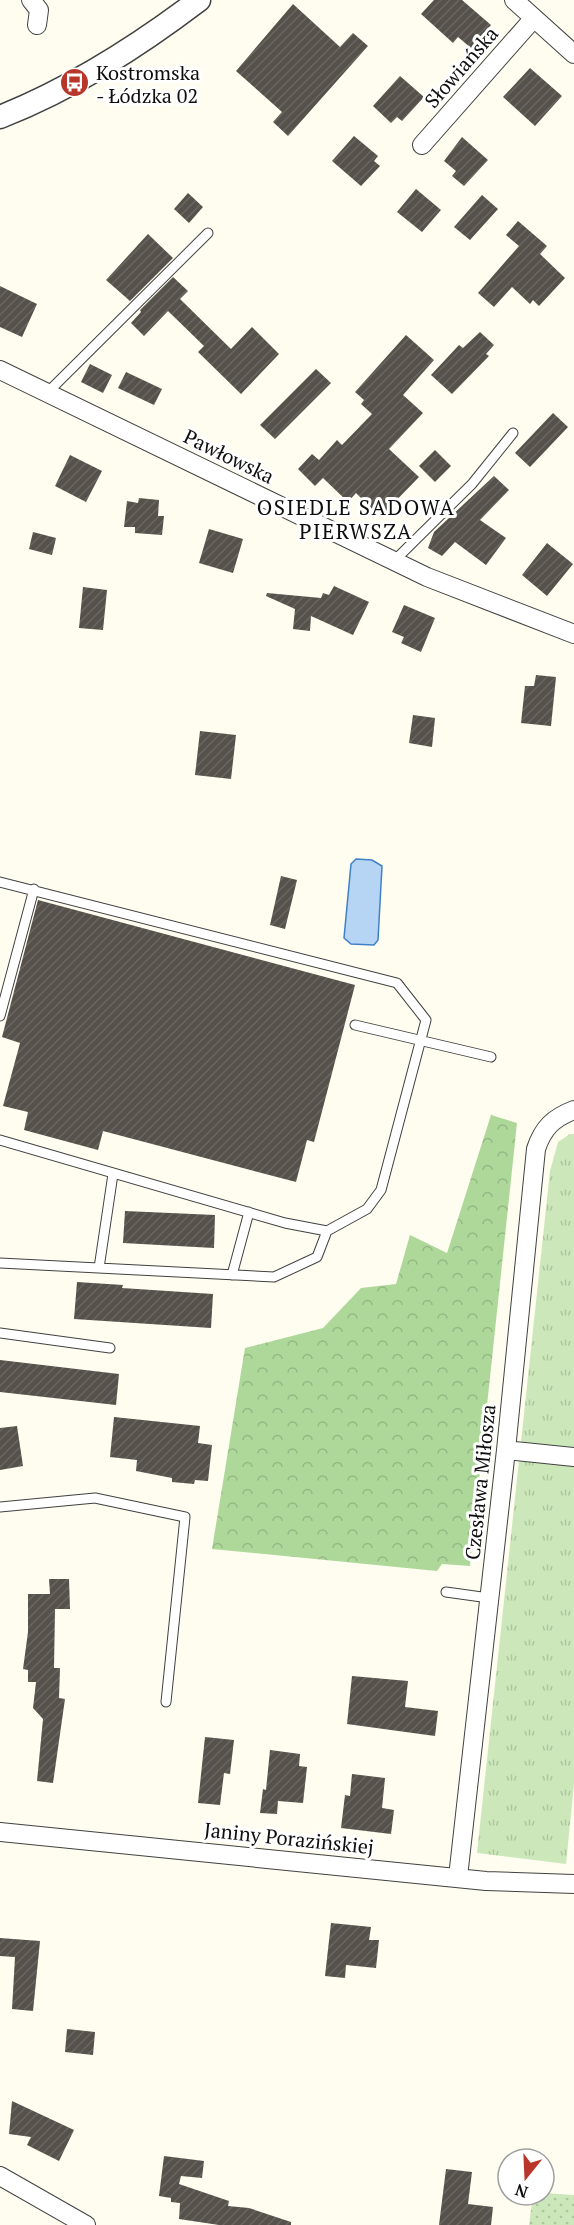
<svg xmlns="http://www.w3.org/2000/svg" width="574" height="2225" font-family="'PT Serif',serif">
<defs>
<pattern id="grass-tufts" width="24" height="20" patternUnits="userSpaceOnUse" patternTransform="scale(1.5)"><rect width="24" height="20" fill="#cce8ba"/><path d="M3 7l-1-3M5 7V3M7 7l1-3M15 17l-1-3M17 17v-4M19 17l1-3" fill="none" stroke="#aec69f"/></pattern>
<pattern id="forest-crowns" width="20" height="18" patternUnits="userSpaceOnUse" patternTransform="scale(1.5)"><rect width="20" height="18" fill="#aed89a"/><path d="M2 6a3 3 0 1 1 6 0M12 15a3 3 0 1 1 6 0" fill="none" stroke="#94b884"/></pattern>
<pattern id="garden-dots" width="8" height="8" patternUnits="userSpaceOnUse" patternTransform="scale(1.5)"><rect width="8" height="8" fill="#cce8ba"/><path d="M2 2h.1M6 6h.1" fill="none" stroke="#aec69f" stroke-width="1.8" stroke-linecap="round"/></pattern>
<pattern id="building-hatch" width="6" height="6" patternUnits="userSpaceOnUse" patternTransform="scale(1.5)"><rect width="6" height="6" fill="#56514b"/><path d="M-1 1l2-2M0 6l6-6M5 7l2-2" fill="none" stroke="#696561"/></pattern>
</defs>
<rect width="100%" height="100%" fill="#fefdef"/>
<path fill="url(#grass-tufts)" d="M 570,1134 L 574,1134 L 574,1784 L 566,1864 L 477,1853 L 550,1171 L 558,1142 Z"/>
<path fill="url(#forest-crowns)" d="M 491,1115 L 517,1123 L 470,1566 L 442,1564 L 437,1571 L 212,1549 L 245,1348 L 323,1328 L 361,1288 L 396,1284 L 410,1235 L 447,1253 Z"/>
<path fill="url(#garden-dots)" d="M 544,2193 L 574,2195 L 574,2225 L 529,2225 L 533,2195 L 544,2195 Z"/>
<path fill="#b6d5f4" stroke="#4080c8" stroke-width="1.5" d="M 356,859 L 372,860 L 382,866 L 378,940 L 374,945 L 351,944 L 344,938 L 351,864 Z"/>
<path fill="url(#building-hatch)" d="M 434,0 L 462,0 L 491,25 L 471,48 L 458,37 L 453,43 L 421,14 Z
M 293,4 L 340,47 L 353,33 L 368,46 L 288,136 L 273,122 L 282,112 L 236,71 Z
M 530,68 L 562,96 L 535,126 L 503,97 Z
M 400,76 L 424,97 L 402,121 L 397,117 L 391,123 L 373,106 Z
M 354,136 L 378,156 L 374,161 L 380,166 L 361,186 L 332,161 Z
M 462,137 L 488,160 L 464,186 L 452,176 L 456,171 L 444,161 Z
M 416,189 L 441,210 L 422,232 L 397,212 Z
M 188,193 L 203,207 L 189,223 L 174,209 Z
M 482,195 L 498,209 L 470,240 L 454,227 Z
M 518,221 L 547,246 L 540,254 L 565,278 L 539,306 L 533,300 L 530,304 L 512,287 L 494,307 L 478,293 L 519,246 L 506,235 Z
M 148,234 L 173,258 L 130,301 L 106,280 Z
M 173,277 L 188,291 L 180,299 L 231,349 L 252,327 L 279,354 L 241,394 L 198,352 L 204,346 L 168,311 L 144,336 L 131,323 L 141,312 L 140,310 Z
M 0,286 L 37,304 L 22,337 L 0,327 Z
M 480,332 L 494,345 L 486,354 L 489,356 L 452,394 L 431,375 L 459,345 L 463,348 Z
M 406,335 L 434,360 L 403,395 L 423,413 L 389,449 L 419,477 L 380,517 L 356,493 L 348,502 L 323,478 L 315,486 L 298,469 L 312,454 L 319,460 L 337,440 L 342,445 L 372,414 L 361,404 L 364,400 L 355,392 Z
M 90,364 L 112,375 L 103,393 L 81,382 Z
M 316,369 L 331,383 L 275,439 L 260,425 Z
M 126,372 L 162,389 L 154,405 L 118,388 Z
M 553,413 L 568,427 L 530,467 L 515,453 Z
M 435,450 L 451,466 L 435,482 L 419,466 Z
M 70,455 L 102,471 L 86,502 L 55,486 Z
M 494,476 L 509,490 L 480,520 L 506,538 L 486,565 L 455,542 L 442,556 L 428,548 L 434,532 Z
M 139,498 L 159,500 L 158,516 L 164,516 L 162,535 L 135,533 L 135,527 L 124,527 L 127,501 L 138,503 Z
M 209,529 L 243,539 L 233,573 L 199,563 Z
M 33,532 L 56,538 L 52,555 L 29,549 Z
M 547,543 L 573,564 L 547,596 L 522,575 Z
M 334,586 L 369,602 L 353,635 L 311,616 L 310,631 L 293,629 L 295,609 L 266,596 L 267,593 L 321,598 L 323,593 L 329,595 Z
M 83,587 L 107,590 L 103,630 L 79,628 Z
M 404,605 L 435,618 L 421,652 L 401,643 L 404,637 L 392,632 Z
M 536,675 L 556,677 L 551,726 L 521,723 L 525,686 L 534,686 Z
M 413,715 L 435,718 L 432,747 L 409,743 Z
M 200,731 L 236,735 L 231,779 L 195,775 Z
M 281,876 L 297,880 L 285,929 L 270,925 Z
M 38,900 L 355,985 L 314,1142 L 307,1140 L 296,1182 L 103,1131 L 98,1150 L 24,1130 L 28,1112 L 3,1106 L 20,1043 L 2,1037 Z
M 125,1211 L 215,1215 L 214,1248 L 123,1243 Z
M 77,1282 L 123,1285 L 122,1288 L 213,1294 L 211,1328 L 74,1319 Z
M 0,1360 L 119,1374 L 116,1405 L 0,1392 Z
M 114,1417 L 200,1426 L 198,1443 L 212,1445 L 208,1481 L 195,1480 L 194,1484 L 172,1482 L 172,1478 L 136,1471 L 137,1460 L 110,1457 Z
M 17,1426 L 23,1466 L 0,1470 L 0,1428 Z
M 49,1579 L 69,1579 L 70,1609 L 55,1609 L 54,1668 L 60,1668 L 59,1698 L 65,1699 L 53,1783 L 37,1781 L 43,1719 L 33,1708 L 36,1682 L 28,1682 L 28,1670 L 23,1669 L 28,1632 L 28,1594 L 50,1594 Z
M 352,1676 L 408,1681 L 405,1707 L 438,1711 L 435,1736 L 347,1724 Z
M 205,1737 L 234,1740 L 230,1774 L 224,1773 L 220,1805 L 198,1803 Z
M 270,1750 L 300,1754 L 299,1766 L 307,1767 L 303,1803 L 278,1801 L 277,1814 L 260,1813 L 263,1789 L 266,1790 Z
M 352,1774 L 385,1778 L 382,1808 L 394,1810 L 391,1834 L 341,1828 L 345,1795 L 350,1796 Z
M 331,1923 L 371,1927 L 369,1940 L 379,1940 L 376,1968 L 346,1965 L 345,1978 L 325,1976 Z
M 0,1938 L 40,1941 L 33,2011 L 12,2009 L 15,1957 L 0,1956 Z
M 67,2029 L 95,2032 L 93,2055 L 65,2052 Z
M 12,2101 L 74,2130 L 59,2161 L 27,2145 L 31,2137 L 9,2134 Z
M 164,2156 L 204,2161 L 202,2178 L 181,2176 L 179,2184 L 229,2201 L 228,2206 L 249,2208 L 291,2222 L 291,2225 L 219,2225 L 179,2219 L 180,2203 L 171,2202 L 171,2198 L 159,2196 Z
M 446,2169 L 472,2172 L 468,2204 L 493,2207 L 491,2225 L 439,2225 Z"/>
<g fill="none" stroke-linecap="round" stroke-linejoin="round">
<defs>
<path id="service" d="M 47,393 L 208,233
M 394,561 L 472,484 L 513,433
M 0,882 L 397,983 L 426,1020 L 381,1190 L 367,1209 L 327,1231 L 285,1223 L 0,1140
M 0,1016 L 34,889
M 355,1025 L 491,1057
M 0,1263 L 274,1277 L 317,1257 L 327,1231
M 99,1268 L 113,1174
M 232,1275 L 249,1212
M 0,1333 L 110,1348
M 0,1507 L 95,1498 L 185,1517 L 166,1702
M 446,1592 L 489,1598"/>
<path id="minor" d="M 31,0 L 39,10 L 37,25
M 514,0 L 574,54
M 422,145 L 534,18
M 0,370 L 427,577 L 574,634
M 506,1450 L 574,1457
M 0,1832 L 486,1881 L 574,1884
M 458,1877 L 506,1450 L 536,1149 C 543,1128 553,1118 574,1110
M 0,2176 L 86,2225"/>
<path id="tertiary" d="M 0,117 C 73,88 137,47 199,0"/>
</defs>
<use href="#service" stroke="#414141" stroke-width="11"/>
<use href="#minor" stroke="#414141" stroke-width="20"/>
<use href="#tertiary" stroke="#414141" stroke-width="25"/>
<use href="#service" stroke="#fff" stroke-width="9"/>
<use href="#minor" stroke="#fff" stroke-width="18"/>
<use href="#tertiary" stroke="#fff" stroke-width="22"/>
</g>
<defs>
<symbol id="bus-disc" viewBox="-11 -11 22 22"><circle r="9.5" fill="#b9362b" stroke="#fff"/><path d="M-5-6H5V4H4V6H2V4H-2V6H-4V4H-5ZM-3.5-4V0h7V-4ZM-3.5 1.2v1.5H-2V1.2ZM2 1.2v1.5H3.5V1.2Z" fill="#fff"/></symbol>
</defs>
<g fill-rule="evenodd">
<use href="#bus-disc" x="58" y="66" width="33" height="33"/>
</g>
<g text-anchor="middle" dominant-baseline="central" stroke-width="6" stroke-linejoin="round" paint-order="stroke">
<g font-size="20" fill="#0e0e0e" stroke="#fff">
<text transform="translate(461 67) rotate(-49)">Słowiańska</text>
<text transform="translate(229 456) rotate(26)">Pawłowska</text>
<text transform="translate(480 1482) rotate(-84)">Czesława Miłosza</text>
<text transform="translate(289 1838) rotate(6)">Janiny Porazińskiej</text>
</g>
<g font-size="20" fill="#0e0e0e" stroke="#fff" text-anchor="start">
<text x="96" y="72">Kostromska<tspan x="96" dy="23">- Łódzka 02</tspan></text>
</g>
<g font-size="21" letter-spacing="1.5" fill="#0e0e0e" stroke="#fff">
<text x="356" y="507">OSIEDLE SADOWA<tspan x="356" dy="24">PIERWSZA</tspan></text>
</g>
</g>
<g transform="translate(526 2177) rotate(198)"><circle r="28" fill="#ffffff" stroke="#9f9f9f" stroke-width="1.5"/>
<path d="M0-4.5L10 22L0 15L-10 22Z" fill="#b9362b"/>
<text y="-9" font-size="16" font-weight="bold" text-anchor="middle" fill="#0e0e0e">N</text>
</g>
</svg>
